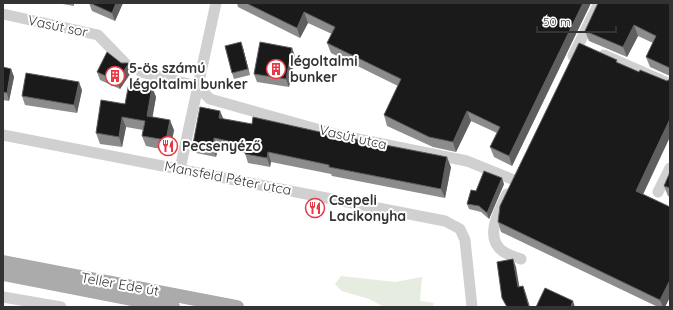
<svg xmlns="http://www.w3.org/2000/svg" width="673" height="310" font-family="Quicksand,sans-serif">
<rect width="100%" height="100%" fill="#fff"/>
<path fill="#e6ecdf" d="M 341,276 L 395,282 L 422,277 L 420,301 L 434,303 L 433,307 L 384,307 L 369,299 L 342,291 L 335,284 Z"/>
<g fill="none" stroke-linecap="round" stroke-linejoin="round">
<path stroke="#d0d0d0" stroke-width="11" d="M 3,14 L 98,35 L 126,64
M 604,55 L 670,84
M 573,56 L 599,3
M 141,72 L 197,86 L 210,99 L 338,135 L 467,161 L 514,180
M 3,135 L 445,221 L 460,229 L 465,240 L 472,307
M 180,169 L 216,3
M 658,192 L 670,168
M 507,194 C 499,210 483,239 504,252 C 509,255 515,257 521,259
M 3,297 L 61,307"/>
<path stroke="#ababab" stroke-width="14" d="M 3,262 L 237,307
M 3,274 L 173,307"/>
</g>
<path fill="#8c8c8c" d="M 57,3 L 74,3 L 74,6 Z
M 89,3 L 123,3 L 115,21 L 92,11 Z
M 237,3 L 591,3 L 512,166 L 494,157 L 490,147 L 497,133 L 471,121 L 456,152 L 433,147 L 387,126 L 384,115 L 398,86 L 331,53 L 327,43 L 332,34 L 308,23 L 300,38 L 238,7 Z
M 670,3 L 670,76 L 650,67 L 646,57 L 653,43 L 638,36 L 627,57 L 589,41 L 585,31 Z
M 243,48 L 250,75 L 234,79 L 232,73 Z
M 295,56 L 289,87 L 257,82 L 254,74 Z
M 121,63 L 132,71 L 120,89 L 100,80 L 97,72 Z
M 618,63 L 639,72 L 667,81 L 643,194 L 670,207 L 670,297 L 665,307 L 658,307 L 501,232 L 498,222 Z
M 3,67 L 11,69 L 14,77 L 9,101 L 3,100 Z
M 152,87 L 156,97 L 152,117 L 174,130 L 170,151 L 146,146 L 142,136 L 143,130 L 126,127 L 122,147 L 100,144 L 96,133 L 125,104 Z
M 82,90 L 77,113 L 25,105 L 22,96 Z
M 223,119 L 451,167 L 445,198 L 332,176 L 331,174 L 271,162 L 270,167 L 248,163 L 245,153 L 218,148 L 216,157 L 196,153 L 193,144 Z
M 670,172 L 670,197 L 668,196 L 664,186 Z
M 504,184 L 489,219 L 481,212 L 469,209 L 467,204 L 476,191 Z"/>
<path fill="#5f5f5f" d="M 116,3 L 123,3 L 115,21 L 112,13 Z
M 583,3 L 591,3 L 512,166 L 509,156 Z
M 304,12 L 308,23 L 300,38 L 297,28 Z
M 634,25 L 638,36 L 627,57 L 623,47 Z
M 241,42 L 243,48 L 250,75 L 248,69 Z
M 292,48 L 295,56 L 289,87 L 286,79 Z
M 129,63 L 132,71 L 120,89 L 117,81 Z
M 11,69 L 14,77 L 9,101 L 7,93 Z
M 79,82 L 82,90 L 77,113 L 74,105 Z
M 152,87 L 156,97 L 151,126 L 147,116 Z
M 220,111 L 224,120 L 219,118 Z
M 467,111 L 471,121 L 456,152 L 453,142 Z
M 122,117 L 126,127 L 122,147 L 119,137 Z
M 670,119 L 670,137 L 640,201 L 636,191 Z
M 170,120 L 174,130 L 170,151 L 166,140 Z
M 214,138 L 218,148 L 216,157 L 213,147 Z
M 268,152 L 271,162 L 270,167 L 267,158 Z
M 447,157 L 451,167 L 445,198 L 441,189 Z
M 502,178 L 504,184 L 489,219 L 487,213 Z
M 513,259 L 516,267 L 521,296 L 518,287 Z
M 670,280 L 670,297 L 665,307 L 663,307 L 660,300 Z
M 523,286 L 526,294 L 530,307 L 529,307 Z
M 573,301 L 575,307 L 571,307 L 571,306 Z"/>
<path fill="#1a1a1a" stroke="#5f5f5f" d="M 90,3 L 116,3 L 112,13 Z
M 246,3 L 583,3 L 509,156 L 490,147 L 500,127 L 467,111 L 453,142 L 429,137 L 384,115 L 401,79 L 327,43 L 335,27 L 304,12 L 297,28 Z
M 598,3 L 670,3 L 670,68 L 646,57 L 656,36 L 634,25 L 623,47 L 585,31 Z
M 241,42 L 248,69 L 232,73 L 225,46 Z
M 260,42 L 292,48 L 286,79 L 254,74 Z
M 579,43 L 617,60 L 616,62 L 639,72 L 640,70 L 667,81 L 670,79 L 670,119 L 636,191 L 670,207 L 670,280 L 660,300 L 498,222 L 500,206 Z
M 107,52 L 121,63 L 129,63 L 117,81 L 97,72 Z
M 3,67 L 11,69 L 7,93 L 3,92 Z
M 26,73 L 79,82 L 74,105 L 22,96 Z
M 129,83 L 152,87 L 147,116 L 170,120 L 166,140 L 142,136 L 145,121 L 122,117 L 119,137 L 96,133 L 101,100 L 125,104 Z
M 200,107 L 220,111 L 219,118 L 252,124 L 253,117 L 329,134 L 447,157 L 441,189 L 329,167 L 329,165 L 268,152 L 267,158 L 245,154 L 247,145 L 214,138 L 213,147 L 193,144 Z
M 484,171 L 502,178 L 487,213 L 479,206 L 467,204 L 471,190 L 476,191 Z
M 670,172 L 670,188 L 664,186 Z
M 513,259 L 518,287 L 523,286 L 529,307 L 507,307 L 502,298 L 497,262 Z
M 545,288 L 573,301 L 571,306 L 573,307 L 536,307 Z"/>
<defs>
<symbol id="building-ring" viewBox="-11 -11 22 22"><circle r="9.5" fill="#fff" stroke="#e63946" stroke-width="1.5"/><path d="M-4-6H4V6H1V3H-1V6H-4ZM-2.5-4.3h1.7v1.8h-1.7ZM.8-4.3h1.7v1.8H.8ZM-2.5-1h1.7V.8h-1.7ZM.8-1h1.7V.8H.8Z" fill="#e63946"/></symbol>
<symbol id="restaurant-ring" viewBox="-11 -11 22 22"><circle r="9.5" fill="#fff" stroke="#e63946" stroke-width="1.5"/><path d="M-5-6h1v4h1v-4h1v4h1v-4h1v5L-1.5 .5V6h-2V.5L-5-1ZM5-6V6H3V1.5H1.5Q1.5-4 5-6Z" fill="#e63946"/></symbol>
</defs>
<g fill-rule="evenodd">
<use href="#building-ring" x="265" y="58" width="22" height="22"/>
<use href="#building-ring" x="104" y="65" width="22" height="22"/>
<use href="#restaurant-ring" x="157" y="135" width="22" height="22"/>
<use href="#restaurant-ring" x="304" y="197" width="22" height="22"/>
</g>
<g text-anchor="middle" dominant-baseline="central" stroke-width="4" stroke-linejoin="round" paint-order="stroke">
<g font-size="14" fill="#333" stroke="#fff">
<text transform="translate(58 26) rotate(12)">Vasút sor</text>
<text transform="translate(353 137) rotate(13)">Vasút utca</text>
<text transform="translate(228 178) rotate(11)">Mansfeld Péter utca</text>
<text transform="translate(120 284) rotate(10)">Teller Ede út</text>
</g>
<g font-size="14" font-weight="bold" fill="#333" stroke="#fff" text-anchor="start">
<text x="290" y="61">légoltalmi<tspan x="290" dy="16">bunker</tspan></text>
<text x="129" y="68">5-ös számú<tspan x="129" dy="16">légoltalmi bunker</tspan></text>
<text x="182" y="146">Pecsenyéző</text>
<text x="329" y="200">Csepeli<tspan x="329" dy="16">Lacikonyha</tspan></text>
</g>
</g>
<rect width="673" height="310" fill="none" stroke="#333333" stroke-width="8"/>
<path d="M537 26v6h79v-6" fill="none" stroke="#333333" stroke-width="2"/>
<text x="543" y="26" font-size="12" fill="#333333" stroke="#ffffff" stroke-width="3" paint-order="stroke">50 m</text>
</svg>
